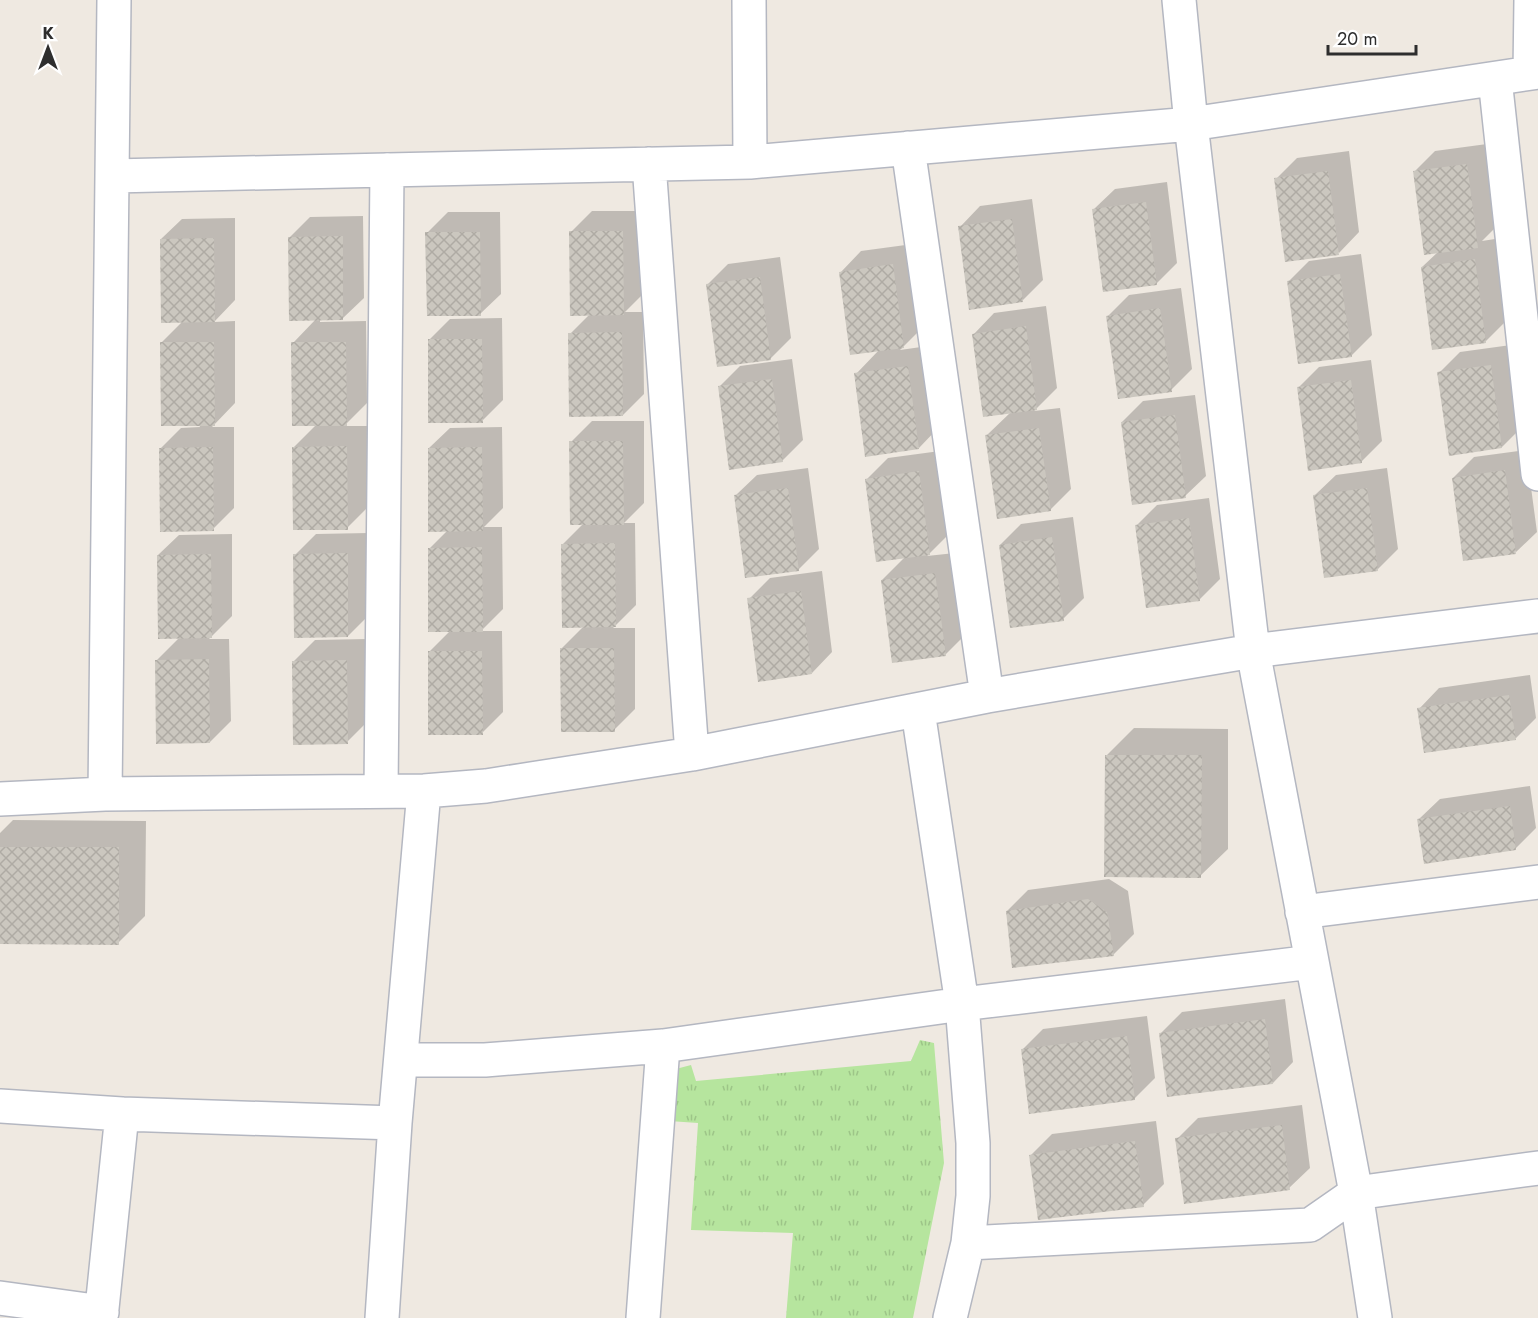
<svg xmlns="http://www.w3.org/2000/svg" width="1538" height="1318" font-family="Jost,sans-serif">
<defs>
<pattern id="park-tufts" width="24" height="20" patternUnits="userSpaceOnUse" patternTransform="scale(1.5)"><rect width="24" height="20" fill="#b6e59e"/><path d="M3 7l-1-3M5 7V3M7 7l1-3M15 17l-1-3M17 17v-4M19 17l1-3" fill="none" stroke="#9dc588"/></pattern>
<pattern id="building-cross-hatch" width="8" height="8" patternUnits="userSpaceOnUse" patternTransform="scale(1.5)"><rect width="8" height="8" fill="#cbc7bf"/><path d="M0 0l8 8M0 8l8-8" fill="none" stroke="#afaba4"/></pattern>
</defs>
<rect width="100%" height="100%" fill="#efe9e1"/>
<path fill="url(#park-tufts)" d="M 920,1040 L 934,1043 L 944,1163 L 913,1318 L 786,1318 L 793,1233 L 691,1230 L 698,1123 L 669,1121 L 672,1070 L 691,1065 L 696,1081 L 911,1061 Z"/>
<path fill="#0003" d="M 1487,144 L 1498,225 L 1482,241 L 1495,239 L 1506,321 L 1485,342 L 1422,267 L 1439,251 L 1414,172 L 1435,151 Z
M 1349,151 L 1359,232 L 1339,253 L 1276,179 L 1297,158 Z
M 1167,182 L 1177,263 L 1156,284 L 1094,209 L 1115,189 Z
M 1032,199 L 1043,280 L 1022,301 L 960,227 L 980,206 Z
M 592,211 L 644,211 L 644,293 L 625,312 L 643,312 L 644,394 L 623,415 L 570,334 L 590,314 L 571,232 Z
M 448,212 L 500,212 L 501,294 L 480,314 L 427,233 Z
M 363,216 L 364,298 L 343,318 L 320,319 L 320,322 L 366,321 L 367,403 L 344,426 L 367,426 L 368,507 L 347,528 L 294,447 L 317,424 L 293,343 L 316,319 L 290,237 L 310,217 Z
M 235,218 L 235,300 L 214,322 L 235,321 L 235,403 L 212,427 L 234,427 L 234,508 L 213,529 L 161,448 L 181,428 L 200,427 L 161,343 L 183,321 L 161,239 L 182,219 Z
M 913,244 L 924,326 L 900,350 L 928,346 L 939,427 L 919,448 L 856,374 L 879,350 L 841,272 L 861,251 Z
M 1361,254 L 1372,335 L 1351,356 L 1288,282 L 1309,261 Z
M 780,257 L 791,338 L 770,359 L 707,285 L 728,264 Z
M 1181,288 L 1192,369 L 1171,390 L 1108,316 L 1129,295 Z
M 1046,306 L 1057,388 L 1034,411 L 1060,408 L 1071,489 L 1050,510 L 987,435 L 1011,412 L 974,334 L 994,313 Z
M 502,318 L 503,400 L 482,421 L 429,340 L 450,319 Z
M 1511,345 L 1523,426 L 1502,447 L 1439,373 L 1460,352 Z
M 792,359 L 803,440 L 782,461 L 719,387 L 740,366 Z
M 1371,360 L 1382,441 L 1361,462 L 1298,388 L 1319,367 Z
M 1195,395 L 1206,476 L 1185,496 L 1122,422 L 1143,401 Z
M 592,421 L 644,421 L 644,503 L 624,523 L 635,523 L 636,605 L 613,628 L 635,628 L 635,709 L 614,730 L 561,649 L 584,626 L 562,545 L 583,524 L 571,442 Z
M 502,427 L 503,508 L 484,527 L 502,527 L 503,609 L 481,631 L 502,631 L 503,712 L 482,733 L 429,652 L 451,630 L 429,549 L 448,530 L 429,448 L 450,428 Z
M 1526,450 L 1537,532 L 1516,552 L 1453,478 L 1474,457 Z
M 940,451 L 950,533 L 927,556 L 955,553 L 966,634 L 945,655 L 882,580 L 906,556 L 867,479 L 888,458 Z
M 808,468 L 819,549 L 798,570 L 736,495 L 757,475 Z
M 1387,468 L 1398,549 L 1377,570 L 1315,495 L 1336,475 Z
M 1209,498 L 1220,579 L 1199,600 L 1136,526 L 1157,505 Z
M 1073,517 L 1084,598 L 1063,619 L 1000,545 L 1021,524 Z
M 368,533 L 369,615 L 348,636 L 295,555 L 316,534 Z
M 232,534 L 232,616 L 209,639 L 229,639 L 231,721 L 210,742 L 156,661 L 180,637 L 158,555 L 179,535 Z
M 822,571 L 832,652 L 812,673 L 749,599 L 770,578 Z
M 367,639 L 368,721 L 347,742 L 294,661 L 315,640 Z
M 1530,675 L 1536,718 L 1515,739 L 1419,709 L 1439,688 Z
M 1134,728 L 1228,729 L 1228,849 L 1200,876 L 1106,756 Z
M 1530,786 L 1536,828 L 1515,849 L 1419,819 L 1440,799 Z
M 13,820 L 146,821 L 145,916 L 118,943 L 0,943 L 0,833 Z
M 1109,879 L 1128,891 L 1134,934 L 1113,955 L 1007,911 L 1028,890 Z
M 1285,999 L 1293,1062 L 1273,1083 L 1161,1033 L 1182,1012 Z
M 1147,1016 L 1155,1078 L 1134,1099 L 1023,1049 L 1043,1029 Z
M 1302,1105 L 1310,1168 L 1289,1188 L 1177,1139 L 1198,1118 Z
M 1156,1121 L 1164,1184 L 1143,1205 L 1031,1155 L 1052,1134 Z"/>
<path fill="url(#building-cross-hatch)" d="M 1467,164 L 1478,248 L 1424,255 L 1413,171 Z
M 1328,171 L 1339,255 L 1285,262 L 1274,178 Z
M 1146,202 L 1157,285 L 1103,292 L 1092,209 Z
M 1012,219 L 1023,302 L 969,310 L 958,226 Z
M 569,231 L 623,231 L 624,315 L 570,316 Z
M 425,232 L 480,232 L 481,316 L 427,316 Z
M 343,236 L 343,320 L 289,321 L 288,237 Z
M 214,238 L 215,322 L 161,323 L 160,239 Z
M 1475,259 L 1486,343 L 1432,350 L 1421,267 Z
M 893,264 L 904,348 L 850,355 L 839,272 Z
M 1340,274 L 1352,357 L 1298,364 L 1287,281 Z
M 760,277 L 771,360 L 717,367 L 706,284 Z
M 1160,308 L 1172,392 L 1118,399 L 1106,316 Z
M 1026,326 L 1037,410 L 983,417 L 972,334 Z
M 622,332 L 623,416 L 569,417 L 568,333 Z
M 428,339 L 482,339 L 483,423 L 428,423 Z
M 160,342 L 214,342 L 215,426 L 161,426 Z
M 291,342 L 346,342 L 347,426 L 292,426 Z
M 1491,365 L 1502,448 L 1449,456 L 1437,372 Z
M 908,366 L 919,449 L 865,457 L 854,373 Z
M 772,379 L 783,462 L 729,470 L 718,386 Z
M 1351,380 L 1362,463 L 1308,471 L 1297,387 Z
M 1175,415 L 1186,498 L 1132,505 L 1121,422 Z
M 1039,428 L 1051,511 L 997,519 L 985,435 Z
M 569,441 L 623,441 L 624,525 L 570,525 Z
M 347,446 L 348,530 L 293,530 L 292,447 Z
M 213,447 L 214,531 L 160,532 L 159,448 Z
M 482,447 L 483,531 L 428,532 L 428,448 Z
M 1505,470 L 1516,554 L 1463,561 L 1452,478 Z
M 919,471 L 930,555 L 876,562 L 865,479 Z
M 788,488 L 799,571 L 745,578 L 734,495 Z
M 1367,488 L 1378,571 L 1324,578 L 1313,495 Z
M 1189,518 L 1200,601 L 1146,608 L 1135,525 Z
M 1052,537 L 1064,621 L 1010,628 L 999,545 Z
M 615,543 L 616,627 L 562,628 L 561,544 Z
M 482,547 L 483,632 L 428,632 L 428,548 Z
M 348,553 L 348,637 L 294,638 L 293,554 Z
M 211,554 L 212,638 L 158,639 L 157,555 Z
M 935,573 L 946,656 L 892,663 L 881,580 Z
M 801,591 L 812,674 L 758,682 L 747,598 Z
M 560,648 L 614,648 L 615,732 L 561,732 Z
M 428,651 L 482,651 L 483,735 L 428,735 Z
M 209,659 L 210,743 L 156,744 L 155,660 Z
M 347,660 L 348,744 L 293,745 L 292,661 Z
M 1509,695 L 1516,740 L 1424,753 L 1417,708 Z
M 1105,755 L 1202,755 L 1201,878 L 1104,877 Z
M 1510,806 L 1516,850 L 1424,864 L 1417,819 Z
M 0,847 L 119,847 L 119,945 L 0,944 Z
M 1088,899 L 1107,912 L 1114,956 L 1012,968 L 1006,911 Z
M 1265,1019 L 1273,1084 L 1167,1097 L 1159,1033 Z
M 1127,1036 L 1135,1100 L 1029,1114 L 1021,1049 Z
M 1282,1125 L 1290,1190 L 1184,1204 L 1175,1138 Z
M 1135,1141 L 1144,1207 L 1038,1220 L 1029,1155 Z"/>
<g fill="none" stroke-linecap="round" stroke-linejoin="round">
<defs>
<path id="minor" d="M 114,0 L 105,794 L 424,791 L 486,786 L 692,754 L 987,696 L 1253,651 L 1538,616
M 749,0 L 750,162
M 1179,0 L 1191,124 L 1253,651 L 1356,1193 L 1375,1318
M 1530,73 L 1531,0
M 1495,79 L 1538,474
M 908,148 L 987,696
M 649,164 L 692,754
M 113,176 L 750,162 L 1191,124 L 1538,72
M 918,711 L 962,1004 L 973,1143 L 973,1196 L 968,1243 L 950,1318
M 381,791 L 387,170
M 0,799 L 105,794
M 1302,912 L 1538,882
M 401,1060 L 485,1060 L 663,1046 L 962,1004 L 1312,962
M 0,1106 L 122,1114 L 395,1123
M 968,1243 L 1310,1225 L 1356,1193 L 1538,1168
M 0,1298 L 102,1312
M 101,1318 L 122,1114
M 382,1318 L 395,1123 L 424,791
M 643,1318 L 663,1046"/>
</defs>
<use href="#minor" stroke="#b4b7c1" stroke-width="36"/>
<use href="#minor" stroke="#fff" stroke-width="33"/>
</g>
<g transform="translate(48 48)" stroke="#ffffff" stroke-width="4.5" paint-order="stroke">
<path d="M0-4.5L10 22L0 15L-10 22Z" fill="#2e2e2e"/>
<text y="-9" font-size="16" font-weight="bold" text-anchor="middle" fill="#2e2e2e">K</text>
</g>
<path d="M1328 45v9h88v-9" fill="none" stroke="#2e2e2e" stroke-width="3"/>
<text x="1337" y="45" font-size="18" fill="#2e2e2e" stroke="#ffffff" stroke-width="4.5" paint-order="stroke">20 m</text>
</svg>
